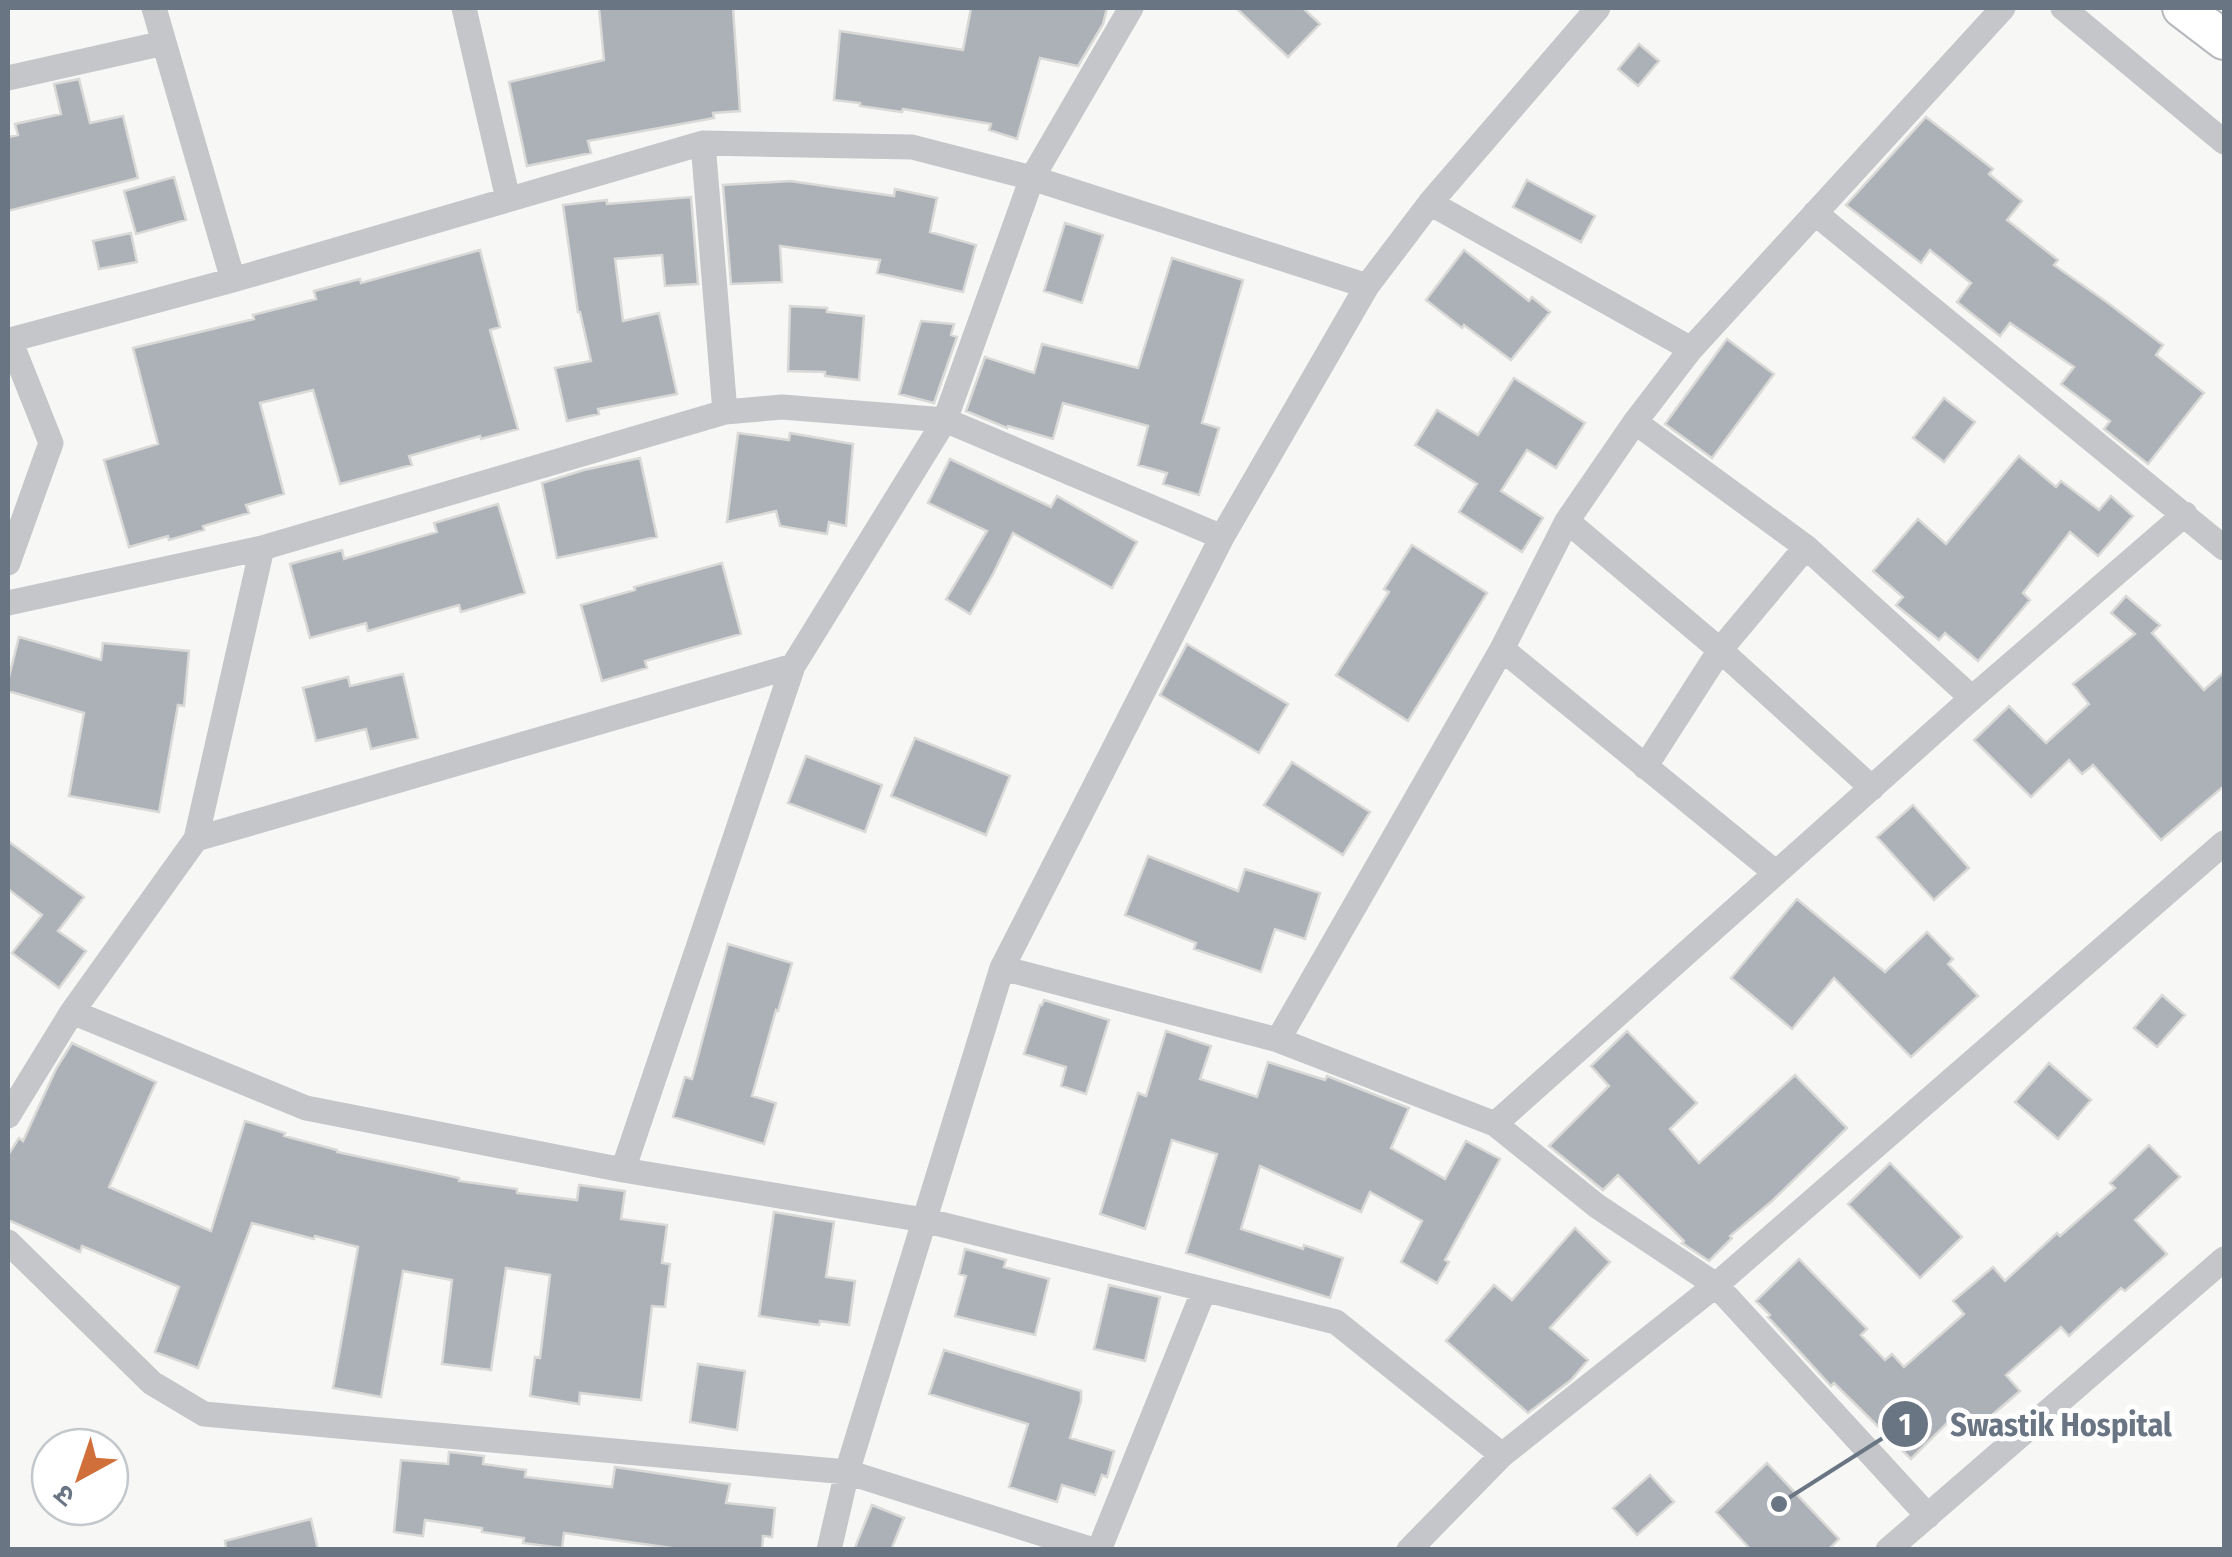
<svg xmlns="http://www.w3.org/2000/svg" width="2232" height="1557" font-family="'Fira Sans Condensed','Noto Sans Devanagari',sans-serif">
<rect width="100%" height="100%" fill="#f7f7f5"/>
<path fill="#acb1b7" stroke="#d9d9d7" stroke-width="2.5" d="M 599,8 L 733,8 L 740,111 L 713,113 L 714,118 L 588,141 L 591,153 L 527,166 L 509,82 L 604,60 Z
M 971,8 L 1107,8 L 1103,24 L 1078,66 L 1040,58 L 1017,139 L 989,130 L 991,124 L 903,109 L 902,112 L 860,106 L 860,103 L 834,100 L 840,31 L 963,50 Z
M 1236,8 L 1303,8 L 1320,24 L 1288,57 Z
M 1639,44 L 1659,61 L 1638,86 L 1618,69 Z
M 79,79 L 90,123 L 123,116 L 138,178 L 8,211 L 8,137 L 18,135 L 15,124 L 61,114 L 54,84 Z
M 1926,117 L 1993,169 L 1989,174 L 2022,201 L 2007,220 L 2058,260 L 2054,265 L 2108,303 L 2163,345 L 2156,355 L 2204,393 L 2148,464 L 2104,429 L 2110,421 L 2061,384 L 2074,367 L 2010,323 L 2000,336 L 1957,302 L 1971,283 L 1930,250 L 1921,263 L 1846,205 Z
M 174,177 L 186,220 L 136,234 L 124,191 Z
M 1527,180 L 1595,216 L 1581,242 L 1513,207 Z
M 790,181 L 894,196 L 895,189 L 937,198 L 930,232 L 976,245 L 963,292 L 877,273 L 880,260 L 780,246 L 782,282 L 731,284 L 723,185 Z
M 691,197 L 698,284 L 665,286 L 662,255 L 615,259 L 623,321 L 659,313 L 677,394 L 598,409 L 599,414 L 567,421 L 555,368 L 591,361 L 580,312 L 578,312 L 563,205 L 607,200 L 607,204 Z
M 1065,223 L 1103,235 L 1082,303 L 1044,291 Z
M 131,233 L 137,262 L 99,269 L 93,241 Z
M 480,250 L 500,327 L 490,330 L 518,429 L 481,439 L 480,436 L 409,456 L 412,465 L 340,484 L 313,390 L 260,403 L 284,494 L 246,505 L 249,513 L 203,526 L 204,530 L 169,540 L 168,536 L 129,547 L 104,460 L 158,444 L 133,348 L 254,319 L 253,315 L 316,299 L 314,291 L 360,279 L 361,283 Z
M 1464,250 L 1529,301 L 1532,297 L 1550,312 L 1511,360 L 1464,325 L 1462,328 L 1426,300 Z
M 1172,258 L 1243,280 L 1202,423 L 1219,428 L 1199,495 L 1163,484 L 1167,473 L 1138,465 L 1148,426 L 1063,403 L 1053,439 L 1008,426 L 1007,428 L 966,411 L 985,357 L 1034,373 L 1042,344 L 1138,368 Z
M 790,306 L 827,308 L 827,312 L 864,316 L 859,380 L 825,376 L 825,372 L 788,371 Z
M 921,321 L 954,324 L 951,335 L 957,337 L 934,403 L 899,394 Z
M 1727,339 L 1774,374 L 1712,458 L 1665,424 Z
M 1514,378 L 1585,423 L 1556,468 L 1527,450 L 1501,491 L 1543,518 L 1522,552 L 1459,512 L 1477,484 L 1415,445 L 1437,410 L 1478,435 Z
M 1944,398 L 1975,422 L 1944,462 L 1913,438 Z
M 738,433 L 789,440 L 790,433 L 853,444 L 846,526 L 829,522 L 827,534 L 780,526 L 776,511 L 727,522 Z
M 2019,456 L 2056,487 L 2061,481 L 2099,510 L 2111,496 L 2133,516 L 2098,556 L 2070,532 L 2023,593 L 2030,600 L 1978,661 L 1945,633 L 1939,640 L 1896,605 L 1903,597 L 1873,571 L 1918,519 L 1946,544 Z
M 640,458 L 657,537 L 557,558 L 542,483 L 584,470 Z
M 950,459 L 1051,507 L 1057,496 L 1137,542 L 1112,588 L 1013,533 L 993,574 L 970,614 L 946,599 L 987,531 L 928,503 Z
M 498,504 L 525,593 L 461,612 L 459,605 L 368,631 L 366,623 L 310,638 L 290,564 L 342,550 L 344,559 L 437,532 L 434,523 Z
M 1412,545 L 1487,593 L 1408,721 L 1336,675 L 1389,592 L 1384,589 Z
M 722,563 L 741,634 L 645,661 L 647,668 L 602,681 L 581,605 L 635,590 L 634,587 Z
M 2126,596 L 2160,625 L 2152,633 L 2204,690 L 2224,672 L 2224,786 L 2161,840 L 2093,765 L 2082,774 L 2069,760 L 2031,797 L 1974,740 L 2009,706 L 2046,743 L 2089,704 L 2073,684 L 2135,634 L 2111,613 Z
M 19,637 L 101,660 L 103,643 L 189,651 L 184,706 L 178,705 L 159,812 L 69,796 L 84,713 L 8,691 L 8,681 Z
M 1187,644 L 1288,704 L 1259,753 L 1160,695 Z
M 403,674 L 418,738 L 371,749 L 366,729 L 316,741 L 303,688 L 348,677 L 350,686 Z
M 915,738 L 1010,776 L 986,835 L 891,796 Z
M 806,756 L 882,785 L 865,832 L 788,803 Z
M 1292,762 L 1370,812 L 1343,855 L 1264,805 Z
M 1913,805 L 1969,868 L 1934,900 L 1877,837 Z
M 8,841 L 84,897 L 58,931 L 86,951 L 59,988 L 12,953 L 42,915 L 8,889 Z
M 1148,856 L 1238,891 L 1245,869 L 1320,893 L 1305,939 L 1275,929 L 1261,972 L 1194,949 L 1196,943 L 1125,915 Z
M 1797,899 L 1885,972 L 1927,932 L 1953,959 L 1948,964 L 1978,996 L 1911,1057 L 1834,978 L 1792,1029 L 1731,978 Z
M 728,944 L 792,963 L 778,1011 L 776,1010 L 752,1096 L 776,1103 L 764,1144 L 673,1117 L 685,1077 L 692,1079 Z
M 2162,995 L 2185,1015 L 2157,1047 L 2134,1028 Z
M 1044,1000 L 1109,1020 L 1086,1094 L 1061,1086 L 1066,1067 L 1024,1054 L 1040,1005 L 1042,1005 Z
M 1166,1031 L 1211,1046 L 1200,1079 L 1257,1097 L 1268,1062 L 1325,1080 L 1327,1076 L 1409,1108 L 1391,1148 L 1445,1179 L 1466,1141 L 1500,1159 L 1445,1260 L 1449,1262 L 1437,1283 L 1401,1262 L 1422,1221 L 1370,1192 L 1361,1212 L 1260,1166 L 1241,1229 L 1303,1249 L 1304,1245 L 1343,1258 L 1330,1298 L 1186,1253 L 1217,1154 L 1172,1140 L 1145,1229 L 1100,1214 L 1138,1093 L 1146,1096 Z
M 1627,1031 L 1697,1103 L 1670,1129 L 1699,1163 L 1795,1075 L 1847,1128 L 1772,1201 L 1730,1236 L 1732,1238 L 1709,1261 L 1682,1243 L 1684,1241 L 1618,1175 L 1603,1190 L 1549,1146 L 1609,1086 L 1591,1066 Z
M 72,1043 L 156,1082 L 109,1187 L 211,1231 L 245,1121 L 285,1133 L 284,1136 L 337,1150 L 337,1152 L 459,1178 L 459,1181 L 517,1189 L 517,1193 L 577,1200 L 579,1185 L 625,1191 L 621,1219 L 667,1225 L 662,1263 L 670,1264 L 665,1307 L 652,1306 L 641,1400 L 580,1393 L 579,1404 L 530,1396 L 535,1357 L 540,1358 L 550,1275 L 506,1268 L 491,1370 L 442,1364 L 452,1280 L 403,1271 L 381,1397 L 333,1388 L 358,1247 L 315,1236 L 314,1239 L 252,1223 L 198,1368 L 155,1352 L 179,1287 L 82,1246 L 80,1252 L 8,1220 L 8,1155 L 19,1138 L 23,1141 L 56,1069 Z
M 2049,1063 L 2091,1100 L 2058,1139 L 2015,1102 Z
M 2149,1145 L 2180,1177 L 2135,1220 L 2167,1254 L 2125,1291 L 2121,1288 L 2069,1336 L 2061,1327 L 2006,1375 L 2020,1391 L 1971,1433 L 1955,1415 L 1911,1459 L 1834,1383 L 1831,1386 L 1768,1317 L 1770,1315 L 1756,1301 L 1799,1259 L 1867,1329 L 1861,1335 L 1885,1360 L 1892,1354 L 1904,1367 L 1964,1314 L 1953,1301 L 1993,1267 L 2005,1281 L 2057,1233 L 2060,1236 L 2115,1188 L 2110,1183 Z
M 1890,1163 L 1962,1237 L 1920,1278 L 1848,1204 Z
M 774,1212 L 834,1222 L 826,1277 L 855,1281 L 849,1325 L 820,1321 L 819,1325 L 759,1316 Z
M 1575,1228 L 1610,1262 L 1550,1328 L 1588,1360 L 1571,1380 L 1528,1413 L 1446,1341 L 1494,1285 L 1512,1300 Z
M 965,1249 L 1006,1260 L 1004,1267 L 1049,1279 L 1035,1335 L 955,1316 L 966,1276 L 959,1274 Z
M 1109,1285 L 1160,1297 L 1145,1361 L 1094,1349 Z
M 944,1350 L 1081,1391 L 1081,1401 L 1070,1438 L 1114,1451 L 1107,1477 L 1102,1475 L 1095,1495 L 1062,1485 L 1057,1502 L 1009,1487 L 1028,1424 L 929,1394 Z
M 698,1364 L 745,1371 L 737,1430 L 690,1422 Z
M 449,1452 L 484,1456 L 483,1464 L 526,1470 L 525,1477 L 612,1487 L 615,1467 L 730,1484 L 726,1503 L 775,1508 L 772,1537 L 763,1536 L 762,1550 L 686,1550 L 564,1533 L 562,1548 L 523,1543 L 524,1538 L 482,1532 L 482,1528 L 425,1520 L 423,1536 L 394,1532 L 401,1460 L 448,1464 Z
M 1767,1463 L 1839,1539 L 1828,1550 L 1751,1550 L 1716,1512 Z
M 1650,1475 L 1674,1502 L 1637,1535 L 1613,1508 Z
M 872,1505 L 904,1518 L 891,1550 L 854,1550 Z
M 311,1519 L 318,1550 L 226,1550 L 225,1541 Z"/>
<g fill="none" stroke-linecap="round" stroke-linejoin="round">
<defs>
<path id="primary" d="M 2182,8 L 2224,40"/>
</defs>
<use href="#primary" stroke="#b5b8bc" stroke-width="42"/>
<path stroke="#c4c6ca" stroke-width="25" d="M 154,8 L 233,280
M 464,8 L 508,199
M 2063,8 L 2224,142
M 8,78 L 164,43
M 703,143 L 725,412
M 1430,203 L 1691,349
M 1815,213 L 2224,548
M 1635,422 L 1806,547 L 1972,698
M 1567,521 L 1720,650 L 1872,788
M 8,563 L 51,443 L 10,340 L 233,280 L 703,143 L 912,147 L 1032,178 L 1367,286
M 8,603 L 262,548 L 725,412 L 782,407 L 945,420 L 1222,537
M 1502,649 L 1776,873
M 1645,767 L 1720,650 L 1806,547
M 196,839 L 793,666
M 1002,968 L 1278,1040 L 1495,1124 L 1597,1206 L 1716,1285 L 1928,1516
M 72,1012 L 306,1108 L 623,1170 L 924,1220 L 1336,1322 L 1502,1455
M 1278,1040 L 1502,649 L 1567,521 L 1635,422 L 1691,349 L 2003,8
M 8,1116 L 72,1012 L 196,839 L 262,548
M 1495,1124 L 1972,698 L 2185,514
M 623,1170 L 793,666 L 945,420 L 1032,178 L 1131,8
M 8,1242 L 152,1383 L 204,1414 L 847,1472 L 1093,1550
M 829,1550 L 847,1472 L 1002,968 L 1222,537 L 1367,286 L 1430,203 L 1598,8
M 1099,1550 L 1204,1290
M 1409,1550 L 1502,1455 L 1716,1285 L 2224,843
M 1888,1550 L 2224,1259"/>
<use href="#primary" stroke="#fff" stroke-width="38"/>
</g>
<path fill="none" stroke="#6a7583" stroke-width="4" d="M1779 1504L1905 1424"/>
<g fill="#6a7583" stroke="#fff" stroke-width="4">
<circle cx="1779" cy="1504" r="10"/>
<circle cx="1905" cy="1424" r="25"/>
</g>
<g font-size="30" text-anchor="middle" font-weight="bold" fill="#fff">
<text x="1905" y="1435">1</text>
</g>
<g font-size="32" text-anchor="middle" font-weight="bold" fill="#6a7583" stroke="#fff" stroke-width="10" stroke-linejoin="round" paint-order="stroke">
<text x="2061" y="1436">Swastik Hospital</text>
</g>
<rect width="2232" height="1557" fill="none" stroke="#6a7583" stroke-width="20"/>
<g transform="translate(80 1477) rotate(220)"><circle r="48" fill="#ffffff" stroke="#c3c8cd" stroke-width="2.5"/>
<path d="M0-8L18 38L0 25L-18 38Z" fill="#d16f3b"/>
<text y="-15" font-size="28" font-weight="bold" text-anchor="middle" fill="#6a7583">उ</text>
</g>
</svg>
